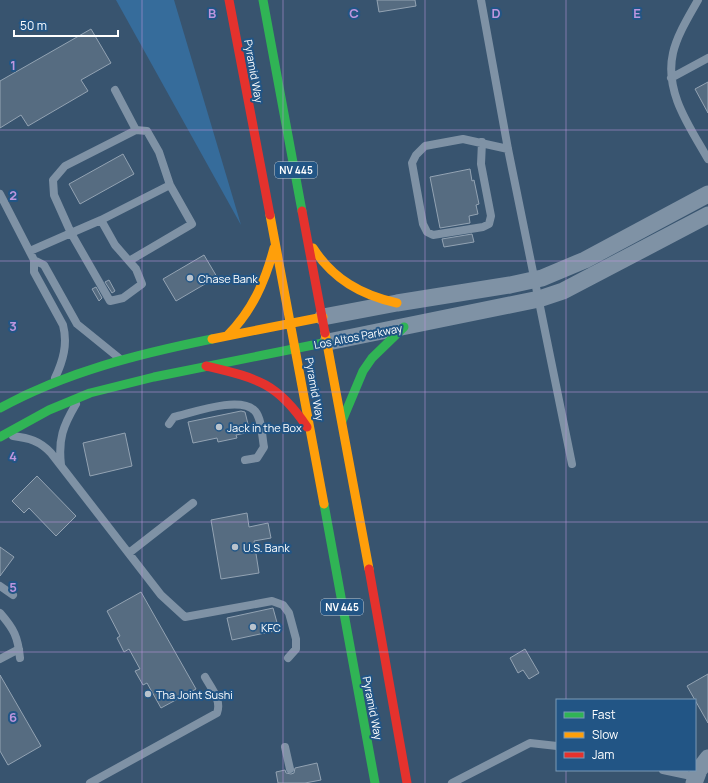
<svg xmlns="http://www.w3.org/2000/svg" width="708" height="783" font-family="Manrope,sans-serif">
<rect width="100%" height="100%" fill="#38546f"/>
<path fill="#366c9b" d="M 116,0 L 174,0 L 241,225 Z"/>
<path fill="#566c81" stroke="#93a3b3" d="M 377,0 L 415,0 L 416,6 L 379,12 Z
M 91,29 L 111,63 L 81,80 L 88,91 L 28,126 L 21,115 L 0,128 L 0,81 Z
M 708,82 L 708,113 L 695,89 Z
M 123,154 L 134,174 L 80,204 L 69,184 Z
M 470,169 L 472,181 L 474,180 L 479,204 L 476,205 L 478,214 L 469,216 L 470,223 L 440,228 L 430,177 Z
M 472,234 L 474,242 L 444,247 L 442,239 Z
M 204,255 L 217,277 L 176,301 L 163,279 Z
M 109,280 L 115,291 L 112,293 L 105,282 Z
M 96,287 L 102,298 L 99,301 L 92,289 Z
M 241,411 L 245,412 L 250,432 L 236,435 L 237,438 L 218,442 L 217,438 L 193,443 L 188,422 Z
M 125,433 L 132,466 L 90,476 L 83,443 Z
M 37,476 L 76,516 L 56,536 L 29,508 L 24,513 L 12,501 Z
M 247,513 L 249,527 L 268,523 L 271,538 L 254,541 L 259,573 L 221,579 L 211,520 Z
M 0,547 L 14,557 L 0,576 Z
M 141,592 L 196,689 L 161,708 L 147,683 L 143,685 L 135,671 L 140,669 L 129,649 L 124,652 L 117,638 L 120,636 L 107,611 Z
M 273,608 L 279,630 L 232,640 L 227,618 Z
M 525,649 L 539,673 L 529,679 L 523,670 L 518,673 L 510,658 Z
M 708,674 L 708,723 L 687,686 Z
M 0,675 L 41,746 L 8,765 L 0,751 Z
M 317,763 L 321,780 L 305,783 L 278,783 L 276,772 L 285,770 L 286,773 L 291,774 L 294,773 L 295,768 Z"/>
<g fill="none" stroke-linecap="round" stroke-linejoin="round">
<path stroke="#7f92a5" stroke-width="8" d="M 481,0 L 508,149 L 572,464
M 698,0 C 689,16 677,35 673,53 C 664,92 690,127 708,159
M 671,78 L 708,58
M 115,90 L 136,130
M 482,142 L 481,164 L 491,216 L 489,224 L 483,227 L 433,235 L 427,232 L 423,224 L 412,163 L 416,155 L 425,146 L 463,139 L 508,149
M 0,194 L 34,260 L 34,272 L 63,325 C 68,344 63,361 55,378
M 101,220 L 170,185 L 192,224 L 129,261
M 30,251 L 71,233 L 110,301 L 123,298 L 142,284 L 136,269 L 115,245 L 101,220 L 71,233 L 54,195 L 53,180 L 65,166 L 136,130 L 147,131 L 159,152 L 170,185
M 34,260 L 44,265 L 77,324 L 119,358
M 169,424 L 174,417 C 192,413 240,395 255,411 C 262,419 262,437 264,447 L 257,458 L 245,460
M 13,436 C 29,438 40,441 51,453 L 161,595 L 185,617 L 272,601 L 283,605 L 289,613 L 296,639 L 296,649 L 288,658
M 61,465 C 58,439 63,426 76,404
M 129,553 L 193,503
M 0,586 L 13,595
M 0,613 C 14,629 18,637 20,658
M 0,659 L 19,649
M 285,747 L 290,769
M 663,770 L 696,777
M 90,783 L 217,713 C 222,700 211,688 205,677
M 452,783 L 530,743 L 557,746"/>
<path stroke="#7f92a5" stroke-width="17" d="M 323,317 L 397,303 L 510,285 L 542,278 L 585,260 L 708,194
M 328,342 L 539,299 L 563,291 L 708,215
M 694,783 L 699,770 L 708,758"/>
<path stroke="#30b455" stroke-width="9" d="M 263,0 L 302,211
M 0,408 C 66,372 138,354 212,339
M 342,421 L 363,371 L 372,358 L 404,327
M 0,437 L 49,410 L 90,393 L 154,377 L 328,342
M 324,504 L 375,783"/>
<path stroke="#ff9f0a" stroke-width="9" d="M 270,215 L 324,504
M 313,248 C 333,279 361,295 397,303
M 325,333 L 369,569
M 227,336 C 252,311 265,282 274,248
M 212,339 L 323,317"/>
<path stroke="#e5322d" stroke-width="9" d="M 229,0 L 270,215
M 302,211 L 325,333
M 206,366 C 256,378 277,382 307,427
M 369,569 L 407,783"/>
</g>
<path fill="none" stroke="#bd96df" stroke-width="1" stroke-opacity="0.55" d="M 142,0 L 142,783M 283,0 L 283,783M 425,0 L 425,783M 566,0 L 566,700M 0,130 L 708,130M 0,261 L 708,261M 0,392 L 708,392M 0,522 L 708,522M 0,652 L 708,652M 566,770 L 566,783"/>
<g fill="#b9c3cd" stroke="#225585" stroke-width="1.5">
<circle cx="190" cy="278" r="4"/>
<circle cx="219" cy="427" r="4"/>
<circle cx="235" cy="547" r="4"/>
<circle cx="253" cy="627" r="4"/>
<circle cx="148" cy="694" r="4"/>
</g>
<g text-anchor="middle" dominant-baseline="central" stroke-width="4" stroke-linejoin="round" paint-order="stroke">
<g fill="#225585" stroke="#bdccda" stroke-width="1">
<rect x="275" y="162" width="42" height="16" rx="3"/>
<rect x="321" y="599" width="42" height="16" rx="3"/>
</g>
<g font-size="10" font-weight="bold" fill="#fff">
<text x="296" y="170">NV 445</text>
<text x="342" y="607">NV 445</text>
</g>
<g font-size="11" fill="#fff" stroke="#225585">
<text transform="translate(254 71) rotate(80)">Pyramid Way</text>
<text transform="translate(358 336) rotate(-11)">Los Altos Parkway</text>
<text transform="translate(315 389) rotate(80)">Pyramid Way</text>
<text transform="translate(373 708) rotate(79)">Pyramid Way</text>
</g>
<g font-size="11" fill="#fff" stroke="#225585" text-anchor="start">
<text x="198" y="278">Chase Bank</text>
<text x="227" y="427">Jack in the Box</text>
<text x="243" y="547">U.S. Bank</text>
<text x="261" y="627">KFC</text>
<text x="156" y="694">Tha Joint Sushi</text>
</g>
</g>
<g font-size="13" text-anchor="middle" font-weight="bold" fill="#bd96df" stroke="#225585" stroke-width="4" stroke-linejoin="round" paint-order="stroke">
<text x="212" y="18">B</text>
<text x="354" y="18">C</text>
<text x="496" y="18">D</text>
<text x="637" y="18">E</text>
<text x="13" y="70">1</text>
<text x="13" y="200">2</text>
<text x="13" y="331">3</text>
<text x="13" y="461">4</text>
<text x="13" y="592">5</text>
<text x="13" y="722">6</text>
</g>
<rect x="556" y="699" width="140" height="72" fill="#225585" stroke="#7a99b6"/>
<rect x="564" y="712" width="20" height="6" fill="#30b455" stroke="#7a99b6"/>
<text x="592" y="719" font-size="12" fill="#ffffff">Fast</text>
<rect x="564" y="732" width="20" height="6" fill="#ff9f0a" stroke="#7a99b6"/>
<text x="592" y="739" font-size="12" fill="#ffffff">Slow</text>
<rect x="564" y="752" width="20" height="6" fill="#e5322d" stroke="#7a99b6"/>
<text x="592" y="759" font-size="12" fill="#ffffff">Jam</text>
<path d="M14 30v6h104v-6" fill="none" stroke="#ffffff" stroke-width="2"/>
<text x="20" y="30" font-size="12" fill="#ffffff" stroke="#225585" stroke-width="3" paint-order="stroke">50 m</text>
</svg>
